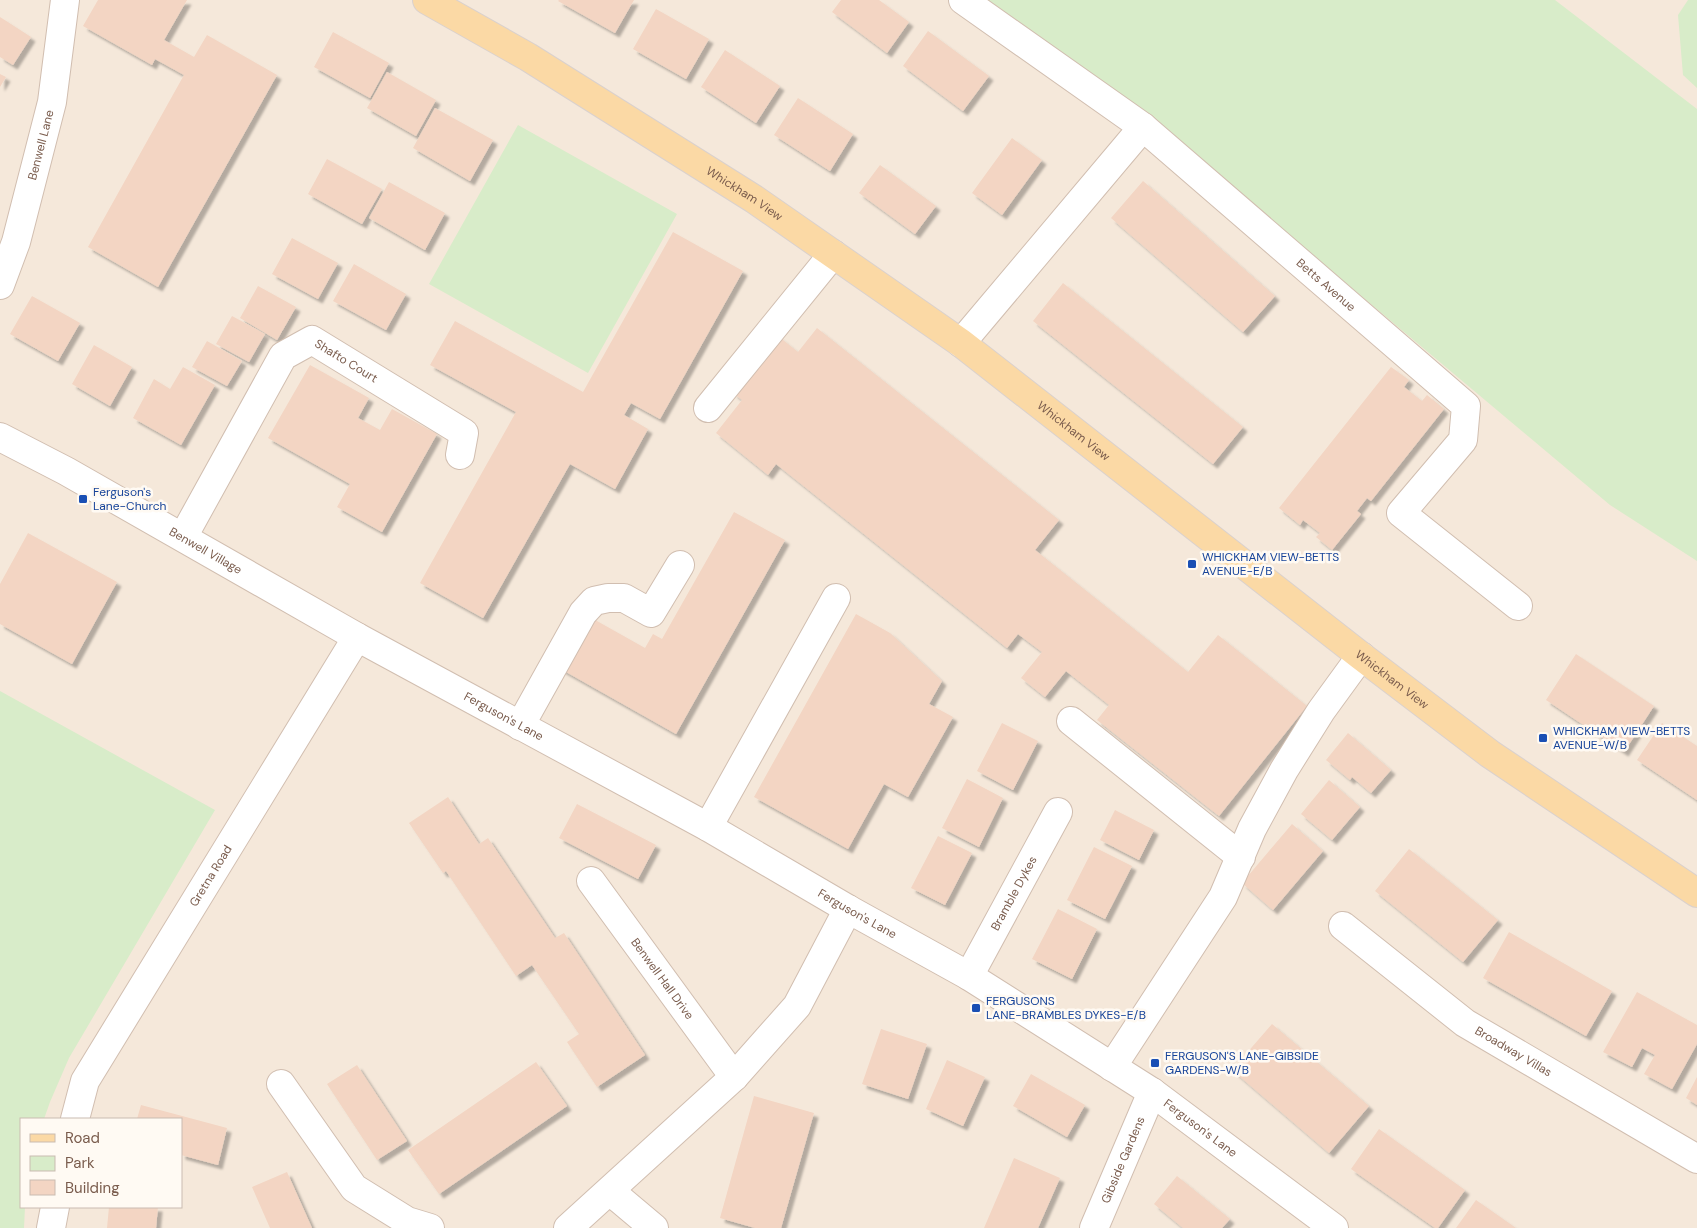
<svg xmlns="http://www.w3.org/2000/svg" width="1697" height="1228" font-family="'DM Sans',sans-serif">
<defs>
<filter id="shadow"><feDropShadow dx="4.5" dy="4.5" stdDeviation="1" flood-color="#0004"/></filter>
</defs>
<rect width="100%" height="100%" fill="#fdf6ec"/>
<path fill="#f5e8da" fill-rule="evenodd" d="M 0,0 L 1697,0 L 1697,1228 L 0,1228 ZM 21,1119 L 181,1119 L 181,1207 L 21,1207 Z"/>
<path fill="#d8ecc9" d="M 986,0 L 1555,0 L 1697,109 L 1697,561 L 1610,505 L 1154,122 Z
M 1688,0 L 1697,0 L 1697,88 L 1683,75 L 1678,15 Z
M 518,125 L 677,214 L 588,373 L 429,284 Z
M 0,691 L 215,810 L 69,1058 L 50,1102 L 44,1119 L 21,1119 L 21,1207 L 25,1207 L 24,1228 L 0,1228 Z"/>
<path fill="#f3d5c3" filter="url(#shadow)" d="M 98,0 L 187,0 L 164,40 L 194,57 L 207,35 L 277,75 L 158,287 L 88,247 L 184,75 L 155,59 L 152,65 L 83,26 Z
M 559,0 L 634,0 L 615,33 L 558,1 Z
M 841,0 L 879,0 L 909,22 L 887,53 L 832,12 Z
M 656,9 L 709,39 L 686,79 L 633,49 Z
M 0,17 L 31,37 L 13,65 L 0,57 Z
M 928,31 L 989,76 L 963,111 L 903,66 Z
M 333,32 L 389,63 L 370,98 L 314,67 Z
M 725,50 L 780,86 L 756,123 L 701,87 Z
M 387,72 L 436,100 L 416,136 L 367,108 Z
M 0,74 L 6,77 L 0,87 Z
M 798,98 L 853,134 L 830,171 L 774,135 Z
M 435,108 L 493,140 L 470,181 L 413,148 Z
M 1012,138 L 1042,160 L 1002,215 L 972,193 Z
M 327,159 L 382,189 L 362,224 L 308,194 Z
M 880,165 L 936,206 L 915,234 L 859,193 Z
M 1143,181 L 1275,296 L 1243,332 L 1111,218 Z
M 389,182 L 445,213 L 425,250 L 369,218 Z
M 673,232 L 743,271 L 660,419 L 631,403 L 624,415 L 648,429 L 615,489 L 570,464 L 483,618 L 420,583 L 516,412 L 430,365 L 455,321 L 583,392 Z
M 292,238 L 338,263 L 318,299 L 272,274 Z
M 354,264 L 406,294 L 386,330 L 333,301 Z
M 1063,283 L 1243,427 L 1213,464 L 1033,321 Z
M 258,286 L 296,307 L 277,340 L 240,318 Z
M 32,296 L 80,323 L 58,361 L 10,334 Z
M 232,316 L 265,334 L 249,362 L 216,344 Z
M 817,328 L 1059,520 L 1035,550 L 1188,672 L 1218,635 L 1307,706 L 1219,816 L 1097,720 L 1109,705 L 1066,671 L 1045,697 L 1021,678 L 1042,652 L 1018,634 L 1007,648 L 776,464 L 768,475 L 716,433 L 742,400 L 733,393 L 778,336 L 798,352 Z
M 207,341 L 242,361 L 227,386 L 192,367 Z
M 94,345 L 132,367 L 110,406 L 72,384 Z
M 310,365 L 369,398 L 358,418 L 380,430 L 392,409 L 437,434 L 382,532 L 337,507 L 350,484 L 268,438 Z
M 183,367 L 215,385 L 181,445 L 133,418 L 154,379 L 170,389 Z
M 1391,367 L 1409,380 L 1404,387 L 1422,401 L 1427,395 L 1444,409 L 1371,501 L 1367,498 L 1357,511 L 1361,514 L 1332,550 L 1316,537 L 1320,533 L 1303,520 L 1300,525 L 1279,508 Z
M 734,512 L 785,540 L 676,734 L 559,668 L 588,616 L 645,648 L 653,634 L 662,639 Z
M 28,533 L 117,582 L 72,664 L 0,624 L 0,584 Z
M 856,614 L 890,633 L 942,681 L 929,704 L 953,717 L 908,797 L 884,784 L 848,849 L 754,797 Z
M 1576,654 L 1654,706 L 1624,752 L 1546,700 Z
M 1002,723 L 1038,741 L 1013,790 L 977,771 Z
M 1662,723 L 1697,746 L 1697,800 L 1637,760 Z
M 1348,733 L 1391,770 L 1371,793 L 1352,777 L 1350,780 L 1326,760 Z
M 967,779 L 1003,798 L 979,847 L 942,828 Z
M 1329,780 L 1360,807 L 1332,840 L 1301,814 Z
M 448,797 L 479,844 L 488,838 L 555,938 L 564,933 L 645,1055 L 597,1087 L 567,1042 L 579,1034 L 532,965 L 516,976 L 446,871 L 443,873 L 409,823 Z
M 577,804 L 656,845 L 638,879 L 559,838 Z
M 1115,810 L 1154,830 L 1139,860 L 1100,840 Z
M 1292,824 L 1323,851 L 1273,910 L 1242,883 Z
M 938,836 L 972,853 L 945,905 L 911,888 Z
M 1094,847 L 1132,866 L 1105,919 L 1067,900 Z
M 1409,849 L 1498,920 L 1463,962 L 1375,891 Z
M 1058,909 L 1097,929 L 1072,979 L 1032,959 Z
M 1509,932 L 1612,991 L 1586,1036 L 1483,978 Z
M 1637,992 L 1697,1025 L 1697,1044 L 1672,1089 L 1644,1074 L 1655,1055 L 1642,1048 L 1632,1067 L 1603,1052 Z
M 1272,1024 L 1369,1106 L 1329,1153 L 1232,1070 Z
M 881,1029 L 927,1044 L 908,1099 L 862,1084 Z
M 947,1060 L 985,1077 L 963,1126 L 926,1109 Z
M 536,1062 L 567,1106 L 439,1194 L 408,1150 Z
M 357,1065 L 407,1141 L 377,1160 L 327,1084 Z
M 1031,1074 L 1085,1105 L 1067,1137 L 1013,1106 Z
M 1697,1077 L 1697,1105 L 1686,1098 Z
M 754,1096 L 814,1113 L 781,1228 L 755,1228 L 720,1218 Z
M 141,1105 L 227,1128 L 218,1165 L 181,1155 L 181,1119 L 137,1119 Z
M 1379,1129 L 1465,1190 L 1438,1228 L 1435,1228 L 1351,1169 Z
M 1014,1158 L 1060,1178 L 1038,1228 L 984,1228 Z
M 287,1172 L 312,1228 L 270,1228 L 252,1187 Z
M 1177,1176 L 1230,1219 L 1222,1228 L 1183,1228 L 1154,1204 Z
M 1476,1200 L 1516,1228 L 1456,1228 Z
M 109,1207 L 158,1207 L 156,1228 L 107,1228 Z"/>
<g fill="none" stroke-linecap="round" stroke-linejoin="round">
<defs>
<g id="minor">
<path id="s1" d="M 963,0 L 1143,127 L 1466,406 L 1463,440 L 1401,513 L 1518,606"/>
<path id="s2" d="M 0,285 L 16,242 L 52,102 L 65,0"/>
<path d="M 961,343 L 1143,127"/>
<path d="M 708,408 L 833,254"/>
<path id="s3" d="M 0,437 L 66,471 L 357,637 L 708,827 L 848,909 L 969,976 L 1152,1092 L 1334,1228"/>
<path id="s4" d="M 183,537 L 283,356 L 312,340 L 464,433 L 460,455"/>
<path d="M 1071,721 L 1241,857"/>
<path d="M 520,726 L 583,613 L 594,601 L 608,598 L 624,598 L 651,613 L 680,565"/>
<path d="M 708,827 L 836,598"/>
<path id="s5" d="M 591,881 L 734,1077"/>
<path id="s6" d="M 1343,926 L 1465,1023 L 1697,1159"/>
<path id="s7" d="M 969,976 L 1058,812"/>
<path d="M 1112,1067 L 1223,897 L 1252,829 L 1284,770 L 1321,711 L 1361,656"/>
<path d="M 281,1084 L 354,1188 L 407,1221 L 430,1228"/>
<path id="s8" d="M 75,1119 L 85,1081 L 357,637"/>
<path d="M 610,1191 L 654,1228"/>
<path d="M 51,1228 L 55,1207"/>
<path d="M 568,1228 L 734,1077 L 797,1006 L 848,909"/>
<path id="s9" d="M 1094,1228 L 1152,1092"/>
</g>
<g id="major">
<path id="s10" d="M 427,0 L 528,57 L 754,199 L 961,343 L 1361,656 L 1490,754 L 1697,893"/>
</g>
</defs>
<use href="#minor" stroke="#d1beb0" stroke-width="30"/>
<use href="#major" stroke="#dad1cd" stroke-width="30"/>
<use href="#minor" stroke="#fff" stroke-width="28"/>
<use href="#major" stroke="#fbd9a5" stroke-width="28"/>
</g>
<g fill="#1a4fb4" stroke="#fffaf3" stroke-width="2">
<rect x="78" y="494" width="10" height="10" rx="2.5"/>
<rect x="1187" y="559" width="10" height="10" rx="2.5"/>
<rect x="1538" y="733" width="10" height="10" rx="2.5"/>
<rect x="971" y="1003" width="10" height="10" rx="2.5"/>
<rect x="1150" y="1058" width="10" height="10" rx="2.5"/>
</g>
<g text-anchor="middle" dominant-baseline="central" stroke-width="5" stroke-linejoin="round" paint-order="stroke">
<g font-size="12" fill="#7a5c4d" stroke="#fffaf3">
<text stroke="none"><textPath href="#s2" startOffset="146">Benwell Lane</textPath></text>
<text stroke="none"><textPath href="#s10" startOffset="372">Whickham View</textPath></text>
<text stroke="none"><textPath href="#s1" startOffset="462">Betts Avenue</textPath></text>
<text stroke="none"><textPath href="#s4" startOffset="280">Shafto Court</textPath></text>
<text stroke="none"><textPath href="#s10" startOffset="778">Whickham View</textPath></text>
<text stroke="none"><textPath href="#s3" startOffset="235">Benwell Village</textPath></text>
<text stroke="none"><textPath href="#s10" startOffset="1182">Whickham View</textPath></text>
<text stroke="none"><textPath href="#s3" startOffset="576">Ferguson's Lane</textPath></text>
<text stroke="none"><textPath href="#s8" startOffset="280">Gretna Road</textPath></text>
<text stroke="none"><textPath href="#s7" startOffset="94">Bramble Dykes</textPath></text>
<text stroke="none"><textPath href="#s3" startOffset="981">Ferguson's Lane</textPath></text>
<text stroke="none"><textPath href="#s5" startOffset="121">Benwell Hall Drive</textPath></text>
<text stroke="none"><textPath href="#s6" startOffset="212">Broadway Villas</textPath></text>
<text stroke="none"><textPath href="#s3" startOffset="1386">Ferguson's Lane</textPath></text>
<text stroke="none"><textPath href="#s9" startOffset="74">Gibside Gardens</textPath></text>
</g>
<g font-size="12" fill="#164399" stroke="#fffaf3" text-anchor="start">
<text x="93" y="492">Ferguson's<tspan x="93" dy="14">Lane-Church</tspan></text>
<text x="1202" y="557">WHICKHAM VIEW-BETTS<tspan x="1202" dy="14">AVENUE-E/B</tspan></text>
<text x="1553" y="731">WHICKHAM VIEW-BETTS<tspan x="1553" dy="14">AVENUE-W/B</tspan></text>
<text x="986" y="1001">FERGUSONS<tspan x="986" dy="14">LANE-BRAMBLES DYKES-E/B</tspan></text>
<text x="1165" y="1056">FERGUSON'S LANE-GIBSIDE<tspan x="1165" dy="14">GARDENS-W/B</tspan></text>
</g>
</g>
<rect x="20" y="1118" width="162" height="90" fill="#fffaf3" stroke="#cabbb1"/>
<rect x="30" y="1134" width="25" height="8" fill="#fbd9a5" stroke="#cabbb1"/>
<text x="65" y="1143" font-size="15" fill="#7a5c4d">Road</text>
<rect x="30" y="1156" width="25" height="15" fill="#d8ecc9" stroke="#cabbb1"/>
<text x="65" y="1168" font-size="15" fill="#7a5c4d">Park</text>
<rect x="30" y="1180" width="25" height="15" fill="#f3d5c3" stroke="#cabbb1"/>
<text x="65" y="1193" font-size="15" fill="#7a5c4d">Building</text>
</svg>
